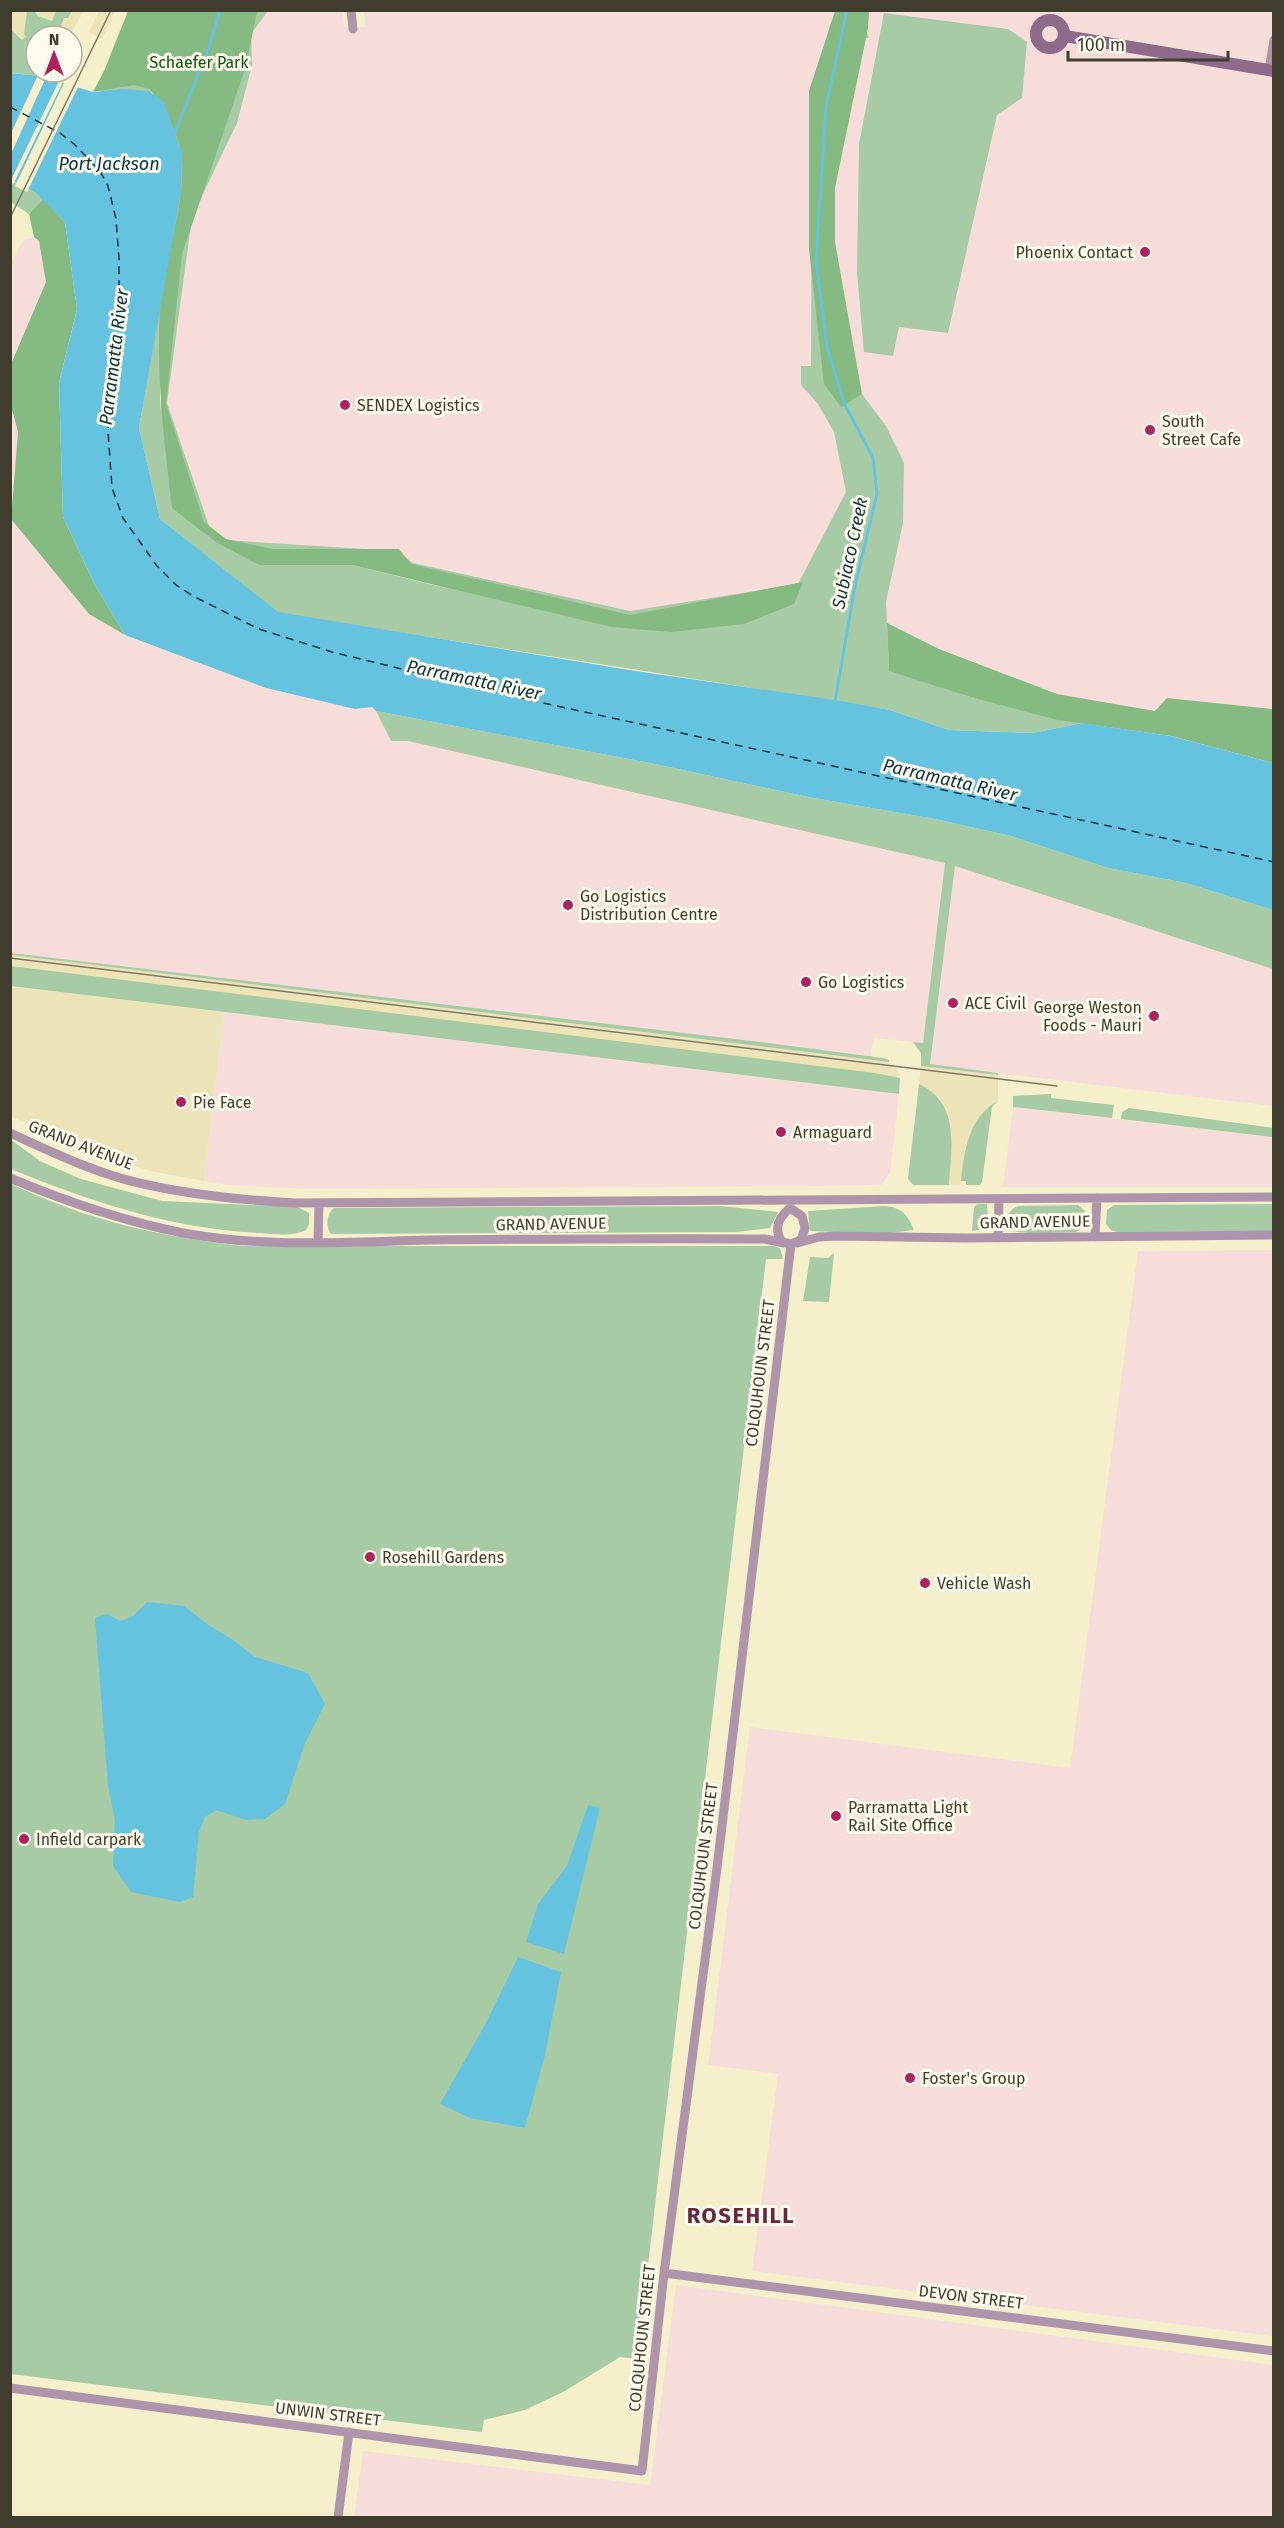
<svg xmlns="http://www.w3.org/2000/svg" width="1284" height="2528" font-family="'Fira Sans',sans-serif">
<rect width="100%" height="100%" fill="#f6efcc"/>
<path fill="#ece3b9" d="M 11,11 L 84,11 L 69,36 L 59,36 L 58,31 L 33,35 L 11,65 Z
M 99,11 L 115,11 L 102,39 L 89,32 Z
M 11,955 L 889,1062 L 895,1065 L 900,1078 L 11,966 Z
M 10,986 L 224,1012 L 204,1181 L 150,1171 L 63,1143 L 11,1116 Z
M 921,1066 L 998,1075 L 998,1101 L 981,1115 L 971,1133 L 961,1185 L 949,1185 L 951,1128 L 949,1116 L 939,1097 L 919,1084 Z"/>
<path fill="#f7ddd9" d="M 364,10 L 1273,11 L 1273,709 L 1167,698 L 1156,712 L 1057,694 L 939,649 L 803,582 L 630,615 L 226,539 L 204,522 L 166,404 L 182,254 L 257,11 L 342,11 L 345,27 L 365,27 Z
M 34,237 L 39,241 L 46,282 L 11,364 L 11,264 L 23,240 Z
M 10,406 L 18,432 L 11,519 L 89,614 L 125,635 L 266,688 L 355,709 L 372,707 L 376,711 L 391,741 L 408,741 L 945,863 L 923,1043 L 873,1038 L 871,1056 L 11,953 Z
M 955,866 L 1273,969 L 1273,1106 L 930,1065 Z
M 224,1012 L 899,1094 L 890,1173 L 881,1185 L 820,1186 L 312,1189 L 226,1185 L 204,1181 Z
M 1013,1107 L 1273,1137 L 1273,1187 L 1003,1187 Z
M 1273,1250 L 1273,2336 L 752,2271 L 778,2074 L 708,2065 L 750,1727 L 1070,1768 L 1138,1251 Z
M 676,2285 L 1273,2365 L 1273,2517 L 354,2517 L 363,2451 L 650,2485 Z"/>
<path fill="#a7cba5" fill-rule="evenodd" d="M 27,11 L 34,11 L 38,16 L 52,21 L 56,11 L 72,11 L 68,18 L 64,18 L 57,36 L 36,36 L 36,72 L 42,72 L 40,76 L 11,73 L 10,29 L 22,40 L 26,37 L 24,34 Z
M 132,11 L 268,11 L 251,34 L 252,65 L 237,123 L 192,217 L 167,403 L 210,529 L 224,540 L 397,551 L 413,563 L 630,611 L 798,584 L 846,492 L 834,432 L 818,404 L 801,385 L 801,366 L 811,366 L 812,143 L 830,24 L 841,11 L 863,21 L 869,38 L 853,37 L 830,190 L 850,401 L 862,394 L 886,426 L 904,463 L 903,523 L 886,602 L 889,670 L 967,696 L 1082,723 L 1032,733 L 949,730 L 890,710 L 278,613 L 160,519 L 139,428 L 160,307 L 160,411 L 171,263 L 168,247 L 157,92 L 100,96 L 108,62 ZM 240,554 L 350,563 L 458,591 L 352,565 L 259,565 Z
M 884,13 L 1008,29 L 1027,42 L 1022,98 L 997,115 L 948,333 L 899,327 L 893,356 L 864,352 L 857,273 L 859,144 Z
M 10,180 L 36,193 L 43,199 L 29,214 L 11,202 Z
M 376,711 L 655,764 L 808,797 L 935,819 L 1011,836 L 1108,868 L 1186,883 L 1273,910 L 1273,969 L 955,866 L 930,1064 L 998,1073 L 998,1075 L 921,1066 L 921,1053 L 913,1042 L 923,1043 L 945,863 L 408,741 L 391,741 Z
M 11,953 L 760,1042 L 883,1058 L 889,1060 L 889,1062 L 11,955 Z
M 11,966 L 875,1073 L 900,1078 L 899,1094 L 11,986 Z
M 919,1084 C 961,1104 951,1147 949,1185 L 913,1185 L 908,1179 Z
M 1051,1094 L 1051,1098 L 1114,1105 L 1112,1118 L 1013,1107 L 1013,1096 Z
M 998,1101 L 992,1107 L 982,1182 L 980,1185 L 966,1185 L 966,1181 L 961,1181 C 964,1151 969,1116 998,1101 Z
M 1129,1108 L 1273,1128 L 1273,1137 L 1121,1119 L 1122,1112 Z
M 10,1139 L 40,1161 L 51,1166 L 81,1179 L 162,1201 L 298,1207 L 309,1213 L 309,1224 L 306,1230 C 292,1237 276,1234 260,1233 C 173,1229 91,1202 11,1169 Z
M 10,1183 C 84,1220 165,1238 246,1246 L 774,1246 L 780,1248 L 783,1259 L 766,1259 L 637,2359 L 620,2357 L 565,2391 L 525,2410 L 484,2420 L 482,2432 L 11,2374 Z
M 977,1204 L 987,1204 L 988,1221 L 982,1229 L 972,1231 L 974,1207 Z
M 1273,1204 L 1273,1231 L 1117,1232 L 1111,1230 L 1106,1224 L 1107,1210 L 1114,1205 Z
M 1078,1205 L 1085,1211 L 1083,1228 L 1076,1232 C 1065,1232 1023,1235 1014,1231 C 1002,1225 1008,1209 1018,1206 Z
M 721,1206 L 778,1212 L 770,1228 L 737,1232 L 331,1234 C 325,1226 327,1213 334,1208 Z
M 884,1206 C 901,1207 908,1215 914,1230 L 882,1234 L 810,1231 L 808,1211 Z
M 834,1253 L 829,1302 L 803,1301 L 810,1257 L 828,1258 Z"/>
<path fill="#85ba82" d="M 128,11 L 257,11 L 246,66 L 182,254 L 166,404 L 204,522 L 226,539 L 273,549 L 399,549 L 411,564 L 630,615 L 803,582 L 794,604 L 744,624 L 671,632 L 612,627 L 352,565 L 259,565 L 216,542 L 172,508 C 164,441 156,375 160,308 C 164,258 185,209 182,159 C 180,133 163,110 150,89 L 134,85 L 93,92 L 104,71 Z
M 835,11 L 869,11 L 868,28 L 835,188 L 835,242 L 862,394 L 841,407 L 824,384 L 809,249 L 809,91 Z
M 43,199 L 65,222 L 77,309 L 59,383 L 63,517 L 96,587 L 125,635 L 89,614 L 11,519 L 18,432 L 11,406 L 11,364 L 46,282 L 39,241 L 34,237 L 29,214 Z
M 887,623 L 939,649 L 1057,694 L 1155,711 L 1167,698 L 1273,709 L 1273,763 L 1171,736 L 1058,720 L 967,696 L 889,671 Z"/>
<path fill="#66c3df" d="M 10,73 L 40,76 L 93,92 L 122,89 L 149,91 L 164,102 L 182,154 L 181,192 L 139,428 L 160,519 L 278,612 L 629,670 L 835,700 L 890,710 L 949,730 L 1032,733 L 1082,723 L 1171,736 L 1273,763 L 1273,910 L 1186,883 L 1108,868 L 1011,836 L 935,819 L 808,797 L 655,764 L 376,711 L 372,707 L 355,709 L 266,688 L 125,635 L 96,587 L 63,517 L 59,383 L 77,309 L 65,222 L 36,193 L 11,180 Z
M 147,1602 L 184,1606 L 207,1624 L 233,1640 L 255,1657 L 308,1673 L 325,1704 L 305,1743 L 285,1804 L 265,1819 L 246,1820 L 216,1810 L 205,1817 L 199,1832 L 193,1897 L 180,1902 L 131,1892 L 113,1866 L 115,1820 L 108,1786 L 95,1618 L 107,1614 L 121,1621 L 133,1616 Z
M 588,1805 L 600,1808 L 564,1954 L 526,1942 L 538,1904 L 567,1866 Z
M 518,1957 L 561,1972 L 545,2055 L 525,2128 L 470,2118 L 440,2104 L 486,2023 Z"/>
<path fill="#f6efcc" d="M 39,73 L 47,75 L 11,154 L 11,133 Z
M 60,79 L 64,80 L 13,185 L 11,180 Z
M 65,81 L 79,85 L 27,192 L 15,186 Z"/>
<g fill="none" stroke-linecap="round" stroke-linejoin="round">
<path stroke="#66c3df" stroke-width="3" d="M 174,135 L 208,50 L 220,10
M 835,702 L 855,586 L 877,494 L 873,458 L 844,403 L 827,347 L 816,261 L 826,107 L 847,10"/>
<path stroke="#093642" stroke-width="1.5" stroke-dasharray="8 6" stroke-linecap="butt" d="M 10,107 L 60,133 L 74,144 L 100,171 L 108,186 L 116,219 L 119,259 L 119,292 L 108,431 L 112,488 L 123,518 L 157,566 L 176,585 L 193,596 L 259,629 L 332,652 L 525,699 L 1274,862"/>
<path stroke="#ae95ab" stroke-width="9" d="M 351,10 L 353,29
M 1269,70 L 1274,40
M 10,1133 C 52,1152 95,1173 139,1183 C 190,1195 242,1200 294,1203 L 1274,1197
M 10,1178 C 67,1202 123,1221 183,1233 C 264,1248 347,1242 428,1240 C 540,1239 652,1238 765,1239 L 784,1243
M 790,1208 L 802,1216 L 805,1228 L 801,1240 L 791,1244 L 782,1242 C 773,1228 779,1217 790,1208 Z
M 1095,1237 L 1097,1198
M 998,1238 L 999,1199
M 318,1242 L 319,1203
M 797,1243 L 819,1237 L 837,1236 L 966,1238 L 1274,1235
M 664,2273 L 1274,2351
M 10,2388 L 642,2471 L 664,2273 L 717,1868 L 791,1244
M 338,2518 L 349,2432"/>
<path stroke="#8e6a8b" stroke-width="12" d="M1036 34a14 14 0 1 1 28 0a14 14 0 1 1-28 0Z
M 1065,36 L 1274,71"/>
<path stroke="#7d7964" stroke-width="1.5" d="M 10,218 L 111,10
M 10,958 L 1057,1086"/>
</g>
<g fill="#ae215d" stroke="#fefbed" stroke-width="2">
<circle cx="1145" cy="252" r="6"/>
<circle cx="345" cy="405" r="6"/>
<circle cx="1150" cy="430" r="6"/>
<circle cx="568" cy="905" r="6"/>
<circle cx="806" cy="982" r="6"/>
<circle cx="953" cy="1003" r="6"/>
<circle cx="1154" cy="1016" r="6"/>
<circle cx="181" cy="1102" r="6"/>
<circle cx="781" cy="1132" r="6"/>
<circle cx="370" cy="1557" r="6"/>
<circle cx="925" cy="1583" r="6"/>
<circle cx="836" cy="1816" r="6"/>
<circle cx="24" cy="1839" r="6"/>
<circle cx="910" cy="2078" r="6"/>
</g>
<g text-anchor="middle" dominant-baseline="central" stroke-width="6" stroke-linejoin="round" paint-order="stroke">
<g font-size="16" fill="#07570d" stroke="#fefbed">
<text x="199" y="62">Schaefer Park</text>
</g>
<g font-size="16" fill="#403d2f" stroke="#fefbed" text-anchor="start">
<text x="1133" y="252" text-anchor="end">Phoenix Contact</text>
<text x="357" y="405">SENDEX Logistics</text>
<text x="1162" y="421">South<tspan x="1162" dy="18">Street Cafe</tspan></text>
<text x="580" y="896">Go Logistics<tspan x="580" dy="18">Distribution Centre</tspan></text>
<text x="818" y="982">Go Logistics</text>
<text x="965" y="1003">ACE Civil</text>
<text x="1142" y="1007" text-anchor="end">George Weston<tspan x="1142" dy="18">Foods - Mauri</tspan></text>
<text x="193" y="1102">Pie Face</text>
<text x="793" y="1132">Armaguard</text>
<text x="382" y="1557">Rosehill Gardens</text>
<text x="937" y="1583">Vehicle Wash</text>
<text x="848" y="1807">Parramatta Light<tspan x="848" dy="18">Rail Site Office</tspan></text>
<text x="36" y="1839">Infield carpark</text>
<text x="922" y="2078">Foster's Group</text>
</g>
<g font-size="16" fill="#403d2f" stroke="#fefbed">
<text transform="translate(81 1145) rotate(21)">GRAND AVENUE</text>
<text transform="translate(1035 1222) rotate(-1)">GRAND AVENUE</text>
<text transform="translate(551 1224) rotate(-1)">GRAND AVENUE</text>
<text transform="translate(760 1373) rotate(-83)">COLQUHOUN STREET</text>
<text transform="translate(703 1856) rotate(-83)">COLQUHOUN STREET</text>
<text transform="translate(971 2297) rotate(7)">DEVON STREET</text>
<text transform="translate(642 2338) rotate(-84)">COLQUHOUN STREET</text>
<text transform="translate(328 2414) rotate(7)">UNWIN STREET</text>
</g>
<g font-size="18" font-style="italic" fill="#093642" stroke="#fefbed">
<text x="109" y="164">Port Jackson</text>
<text transform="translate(114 357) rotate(-83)">Parramatta River</text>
<text transform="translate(850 553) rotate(-78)">Subiaco Creek</text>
<text transform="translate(474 680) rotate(12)">Parramatta River</text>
<text transform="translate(950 780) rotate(13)">Parramatta River</text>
</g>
<g font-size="22" font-weight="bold" letter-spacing="1.5" fill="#69263e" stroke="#fefbed">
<text x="741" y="2215">ROSEHILL</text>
</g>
</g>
<rect width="1284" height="2528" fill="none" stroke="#403d2f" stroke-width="24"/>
<g transform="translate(54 54)"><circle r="28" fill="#fefbed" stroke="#b2afa1" stroke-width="1.5"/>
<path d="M0-4.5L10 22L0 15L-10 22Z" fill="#ae215d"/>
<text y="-9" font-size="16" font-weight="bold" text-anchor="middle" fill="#403d2f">N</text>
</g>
<path d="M1068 51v9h160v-9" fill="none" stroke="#403d2f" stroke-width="3"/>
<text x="1077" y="51" font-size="18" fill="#403d2f" stroke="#fefbed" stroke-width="4.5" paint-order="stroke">100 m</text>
</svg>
